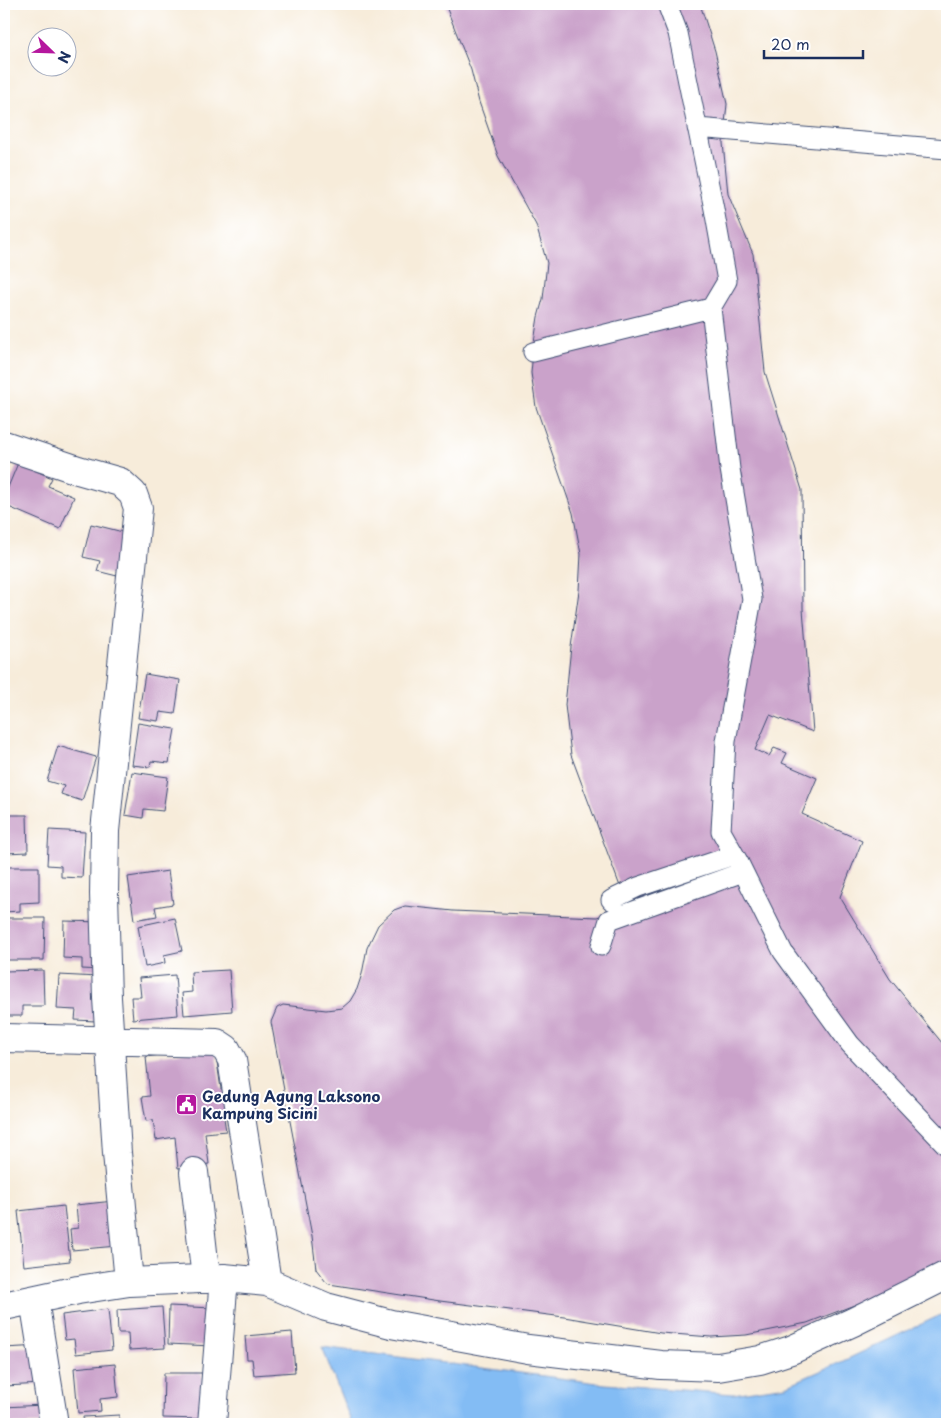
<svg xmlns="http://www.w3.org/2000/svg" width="951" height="1428" font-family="'Playpen Sans',sans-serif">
<rect width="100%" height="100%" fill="#fff"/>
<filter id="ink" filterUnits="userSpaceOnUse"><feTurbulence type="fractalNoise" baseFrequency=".02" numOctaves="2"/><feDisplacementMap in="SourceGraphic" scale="10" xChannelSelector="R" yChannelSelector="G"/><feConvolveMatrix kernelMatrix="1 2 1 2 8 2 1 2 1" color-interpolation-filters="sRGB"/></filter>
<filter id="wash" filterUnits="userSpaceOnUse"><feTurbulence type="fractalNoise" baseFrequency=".0096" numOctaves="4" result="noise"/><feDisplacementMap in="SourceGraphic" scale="20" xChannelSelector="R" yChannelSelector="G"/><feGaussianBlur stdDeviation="1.12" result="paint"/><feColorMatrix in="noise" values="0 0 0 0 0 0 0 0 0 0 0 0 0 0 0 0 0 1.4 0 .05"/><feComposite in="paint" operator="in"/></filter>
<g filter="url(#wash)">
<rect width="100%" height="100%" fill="#f7ecda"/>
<path fill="#83bcf4" stroke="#4f76a9" d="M 947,1312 L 947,1424 L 352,1424 L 322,1347 L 605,1384 L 733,1394 L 786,1386 L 841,1362 Z"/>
<g id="blocks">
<path fill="#caa2ca" d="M 445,4 L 700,4 L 715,51 L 727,104 L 723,143 L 728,194 L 753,254 L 765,372 L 802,490 L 803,609 L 813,732 L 770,715 L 755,750 L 769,756 L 774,748 L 787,753 L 782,763 L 817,778 L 802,814 L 862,841 L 840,897 L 890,979 L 947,1049 L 947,1267 L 857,1304 L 807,1323 L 746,1335 L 711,1337 L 661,1333 L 564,1317 L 440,1301 L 329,1284 L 326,1282 L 316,1269 L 312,1236 L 271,1022 L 277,1008 L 283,1005 L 326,1010 L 342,1008 L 350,1001 L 357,989 L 362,974 L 367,948 L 378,925 L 394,910 L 405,906 L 453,911 L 597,917 L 606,914 L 620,906 L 621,889 L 571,755 L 565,705 L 571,647 L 579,591 L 581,554 L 573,513 L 536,407 L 531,373 L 534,342 L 538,317 L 543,299 L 547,263 L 536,225 L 498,156 L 479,102 L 471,70 Z
M 18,463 L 52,478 L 48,486 L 74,497 L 60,529 L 4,505 L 4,497 Z
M 91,524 L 127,533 L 117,576 L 97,571 L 100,561 L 83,557 Z
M 145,674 L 180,680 L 175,714 L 160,712 L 158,721 L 138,718 Z
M 138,723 L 175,729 L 169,763 L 151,761 L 150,767 L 132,765 Z
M 58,746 L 96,757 L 82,801 L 61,794 L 64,786 L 47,781 Z
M 132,772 L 168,777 L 163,811 L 144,809 L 143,818 L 125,815 Z
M 4,815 L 27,815 L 28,852 L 6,853 L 6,862 L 4,863 Z
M 49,830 L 85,832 L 82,878 L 61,877 L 61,866 L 47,865 Z
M 4,867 L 39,867 L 39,902 L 20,903 L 20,911 L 4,912 Z
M 168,871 L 173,904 L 155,907 L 157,916 L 134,920 L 128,877 Z
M 4,918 L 45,918 L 44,960 L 4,960 Z
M 175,918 L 182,951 L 164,955 L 165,963 L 145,967 L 138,926 Z
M 64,921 L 103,922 L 101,970 L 82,969 L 82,959 L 63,958 Z
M 43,970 L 44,1006 L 22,1006 L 22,1016 L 4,1016 L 4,971 Z
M 229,970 L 232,1011 L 184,1015 L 182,993 L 192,992 L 191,972 Z
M 59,975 L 98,977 L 96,1021 L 75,1020 L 76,1010 L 57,1009 Z
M 175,975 L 178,1015 L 133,1019 L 131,997 L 141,997 L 139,978 Z
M 215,1048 L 221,1089 L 227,1089 L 230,1111 L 223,1112 L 226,1131 L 205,1133 L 209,1164 L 178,1168 L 175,1137 L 156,1140 L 153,1120 L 146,1121 L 142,1097 L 150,1096 L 146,1057 Z
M 114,1201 L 117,1246 L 72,1250 L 70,1229 L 78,1228 L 76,1205 Z
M 64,1206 L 70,1261 L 24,1266 L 18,1211 Z
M 169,1306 L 213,1308 L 212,1346 L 168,1344 Z
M 162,1307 L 165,1348 L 129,1350 L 128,1333 L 118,1333 L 117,1310 Z
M 108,1309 L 112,1350 L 76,1354 L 74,1339 L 65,1340 L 62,1315 Z
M 292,1332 L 295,1372 L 254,1375 L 252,1359 L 247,1359 L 245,1336 Z
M 40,1346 L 42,1384 L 5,1386 L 4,1348 Z
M 115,1364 L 118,1397 L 100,1399 L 101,1411 L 78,1413 L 74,1368 Z
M 164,1373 L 202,1373 L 201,1419 L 163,1418 Z
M 43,1405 L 45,1424 L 5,1424 L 4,1407 Z
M 119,1415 L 119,1424 L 84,1424 L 83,1417 Z"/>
</g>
</g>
<g filter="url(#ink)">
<use href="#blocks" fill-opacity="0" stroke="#3c4b71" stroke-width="1"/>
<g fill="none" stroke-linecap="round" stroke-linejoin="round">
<defs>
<path id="service" d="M 667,4 L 678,33 L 714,209 L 727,281 L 711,308 L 730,469 L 752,599 L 726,741 L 721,831 L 739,863 L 783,952 L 850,1044 L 947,1146
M 697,128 L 947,149
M 533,352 L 711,308
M 611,900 L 638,887 L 734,855
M 601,946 L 609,920 L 743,872"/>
<path id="minor" d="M 4,445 L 78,470 L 120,482 L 133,494 L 138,508 L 105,831 L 104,894 L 107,998 L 117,1153 L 129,1282
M 4,1038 L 217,1043 L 226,1049 L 232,1060 L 267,1282
M 194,1172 L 206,1279
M 34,1300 L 54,1424
M 4,1306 L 78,1290 L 129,1282 L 224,1278 L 267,1282 L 326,1307 L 391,1324 L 528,1349 L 661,1365 L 718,1367 L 760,1360 L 791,1350 L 853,1322 L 947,1275
M 212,1424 L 224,1278"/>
</defs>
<use href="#service" stroke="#3c4b71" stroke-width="21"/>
<use href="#minor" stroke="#3c4b71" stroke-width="30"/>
<use href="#service" stroke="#fff" stroke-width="19"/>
<use href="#minor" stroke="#fff" stroke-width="28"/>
</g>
</g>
<defs>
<symbol id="civic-square" viewBox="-11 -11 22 22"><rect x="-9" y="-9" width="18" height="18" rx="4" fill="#b5179e" stroke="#fff"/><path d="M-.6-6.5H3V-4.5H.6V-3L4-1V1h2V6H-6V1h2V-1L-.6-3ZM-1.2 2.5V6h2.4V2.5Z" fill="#fff"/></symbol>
</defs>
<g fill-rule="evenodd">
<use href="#civic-square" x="174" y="1092" width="25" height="25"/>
</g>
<g text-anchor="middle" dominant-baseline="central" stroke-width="4" stroke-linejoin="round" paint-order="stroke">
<g font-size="15" font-weight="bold" fill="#1b2f5e" stroke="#fff" text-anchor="start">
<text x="202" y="1095">Gedung Agung Laksono<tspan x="202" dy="17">Kampung Sicini</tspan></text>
</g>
</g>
<rect width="951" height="1428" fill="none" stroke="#fff" stroke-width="20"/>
<g transform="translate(52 52) rotate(113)"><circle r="24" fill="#ffffff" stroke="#a4acbf"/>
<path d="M0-4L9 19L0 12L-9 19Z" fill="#b5179e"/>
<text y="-8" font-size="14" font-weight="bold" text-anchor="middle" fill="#1b2f5e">N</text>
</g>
<path d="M764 50v8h99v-8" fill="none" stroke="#1b2f5e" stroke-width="2.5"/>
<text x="771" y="50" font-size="15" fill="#1b2f5e" stroke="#ffffff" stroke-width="4" paint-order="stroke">20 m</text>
</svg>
